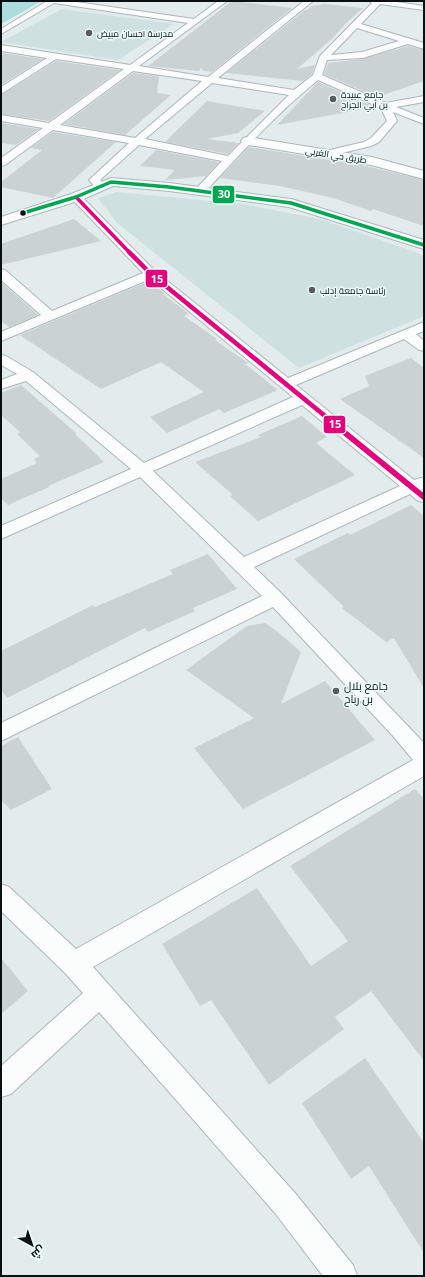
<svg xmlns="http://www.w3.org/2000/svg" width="425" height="1277" font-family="'Noto Sans',Cairo,sans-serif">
<rect width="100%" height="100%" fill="#e2ecec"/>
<path fill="#cee0e0" d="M 62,9 L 174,24 L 118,60 L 1,42 Z
M 116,192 L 243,204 L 320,219 L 418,253 L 424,256 L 424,316 L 299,368 L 117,223 L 98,198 Z"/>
<path fill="#aadede" d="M 1,1 L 40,2 L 1,24 Z"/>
<path fill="#cad2d2" d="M 232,1 L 292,8 L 212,72 L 204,71 L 201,68 L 199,71 L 148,66 Z
M 325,4 L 363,8 L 345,24 L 333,38 L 297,69 L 315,65 L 312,74 L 303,81 L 226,73 L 305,10 L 308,10 L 311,6 Z
M 408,46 L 424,50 L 424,81 L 377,97 L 324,74 L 328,63 L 363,59 Z
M 1,53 L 43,59 L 1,85 Z
M 56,61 L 120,70 L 49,121 L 1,114 L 1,95 Z
M 133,73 L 159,76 L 157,93 L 171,95 L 125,135 L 64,124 Z
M 318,82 L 374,107 L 277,125 Z
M 207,101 L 265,111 L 238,133 L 207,139 L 239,143 L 228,154 L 165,142 Z
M 1,123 L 39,129 L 16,145 L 1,143 Z
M 53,132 L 116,142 L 53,198 L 1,187 L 1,182 L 42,150 L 31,148 Z
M 249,147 L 366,166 L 424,180 L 424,226 L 373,209 L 371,211 L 333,198 L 280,186 L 220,178 Z
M 156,150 L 219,162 L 206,176 L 165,180 L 175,170 L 140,166 Z
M 74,219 L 101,241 L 1,265 L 1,244 Z
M 1,282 L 38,315 L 9,327 L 1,321 Z
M 147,282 L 165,293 L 163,294 L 189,314 L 184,316 L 217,339 L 215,340 L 248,363 L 245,364 L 278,390 L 224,413 L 219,409 L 167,433 L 150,417 L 204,392 L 161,362 L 101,389 L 20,335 Z
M 411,358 L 424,368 L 424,458 L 340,399 L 369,386 L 365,376 Z
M 21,385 L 76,433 L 75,434 L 104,462 L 48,486 L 49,487 L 8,505 L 1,498 L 1,479 L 37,463 L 34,459 L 40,456 L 17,434 L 20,432 L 1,415 L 1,393 Z
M 302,416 L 327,437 L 316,443 L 355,475 L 258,521 L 230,496 L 233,495 L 195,462 L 261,437 L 258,435 Z
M 411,505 L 424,516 L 424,688 L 394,638 L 386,642 L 342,608 L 344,607 L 294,559 L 348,533 L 350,535 Z
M 208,554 L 237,589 L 193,608 L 195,611 L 148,632 L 145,628 L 7,698 L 1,689 L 1,651 L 93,605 L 95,607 L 173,574 L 170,570 Z
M 265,623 L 278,632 L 301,652 L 281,704 L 325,681 L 375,740 L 243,809 L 194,748 L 254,718 L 186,670 L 247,626 Z
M 18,737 L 52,789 L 11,810 L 1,800 L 1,746 Z
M 415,789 L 424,799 L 424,1061 L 371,991 L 335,1017 L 344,1029 L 269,1085 L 211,1000 L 200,1006 L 162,944 L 257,888 L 311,966 L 348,941 L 290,866 Z
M 1,958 L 28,991 L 1,1014 Z
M 365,1058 L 424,1143 L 424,1253 L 369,1166 L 351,1179 L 302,1103 Z"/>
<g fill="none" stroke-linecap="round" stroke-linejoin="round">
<defs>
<path id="minor" d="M 47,1 L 70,1 L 194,19 L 218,1 L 227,1 L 139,66 L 208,77 L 304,1 L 313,1 L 218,78 L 294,90 L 313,75 L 320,56 L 372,3 L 369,1 L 390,1 L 424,6 L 424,10 L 380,4 L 361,24 L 424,43 L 424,49 L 408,44 L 363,58 L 327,60 L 322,75 L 386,103 L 424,96 L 424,102 L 396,107 L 424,118 L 424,124 L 393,112 L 397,121 L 379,142 L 371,146 L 325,157 L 321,156 L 320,154 L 321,152 L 364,142 L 371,138 L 387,121 L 381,108 L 318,80 C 276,114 240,154 204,193 L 196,193 L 194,191 L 222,161 L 139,145 L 100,180 L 107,187 L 105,189 L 97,189 L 89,180 L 129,143 L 53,130 L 5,165 L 1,166 L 1,158 L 43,128 L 1,121 L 1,115 L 49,123 L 124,69 L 56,59 L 1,94 L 1,87 L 47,58 L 1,51 L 1,45 L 130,65 L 188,23 L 54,3 L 1,34 L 1,29 ZM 357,28 L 399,41 L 362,52 L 331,55 ZM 133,71 L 202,81 L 135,138 L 60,125 ZM 212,83 L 289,95 L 228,156 L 145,139 Z
M 76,194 L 80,195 L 155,271 L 288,378 L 424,322 L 424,331 L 416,334 L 424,341 L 424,351 L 419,350 L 404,339 L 296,385 L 414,480 L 421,478 L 424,479 L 424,502 L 418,501 L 410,494 L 254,567 L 281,593 L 424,743 L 424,776 L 93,967 L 295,1193 L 353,1265 L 357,1276 L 323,1276 L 275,1213 L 99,1012 L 11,1094 L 1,1097 L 1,1066 L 83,993 L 65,973 L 1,911 L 1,884 L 9,887 L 76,949 L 413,760 L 393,736 L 273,607 L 1,741 L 1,723 L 262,596 L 140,477 L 1,539 L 1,526 L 131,469 L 26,381 L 1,389 L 1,380 L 17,374 L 1,365 L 1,355 L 6,356 L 33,372 L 144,463 L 293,397 L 150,279 L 1,341 L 1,332 L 41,315 L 1,280 L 1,269 L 5,270 L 52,311 L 143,273 L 72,199 L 70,197 L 72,195 ZM 302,405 L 400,486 L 244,557 L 153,471 Z"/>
<path id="tertiary" d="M 247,137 L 372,157 L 424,171 L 424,179 L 371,165 L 243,144 L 241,141 L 243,138 Z
M 111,178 L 169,183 L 291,199 L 424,240 L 424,249 L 289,207 L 169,191 L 113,186 L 81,200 L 1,225 L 1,217 L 71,194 Z"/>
</defs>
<use href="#minor" stroke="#aeb6b6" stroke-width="2"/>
<use href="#tertiary" stroke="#aeb6b6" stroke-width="2"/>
<use href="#minor" fill="#fbfcfc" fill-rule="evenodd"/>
<use href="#tertiary" fill="#fbfcfc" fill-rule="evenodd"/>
<defs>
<path id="bus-1-far2" d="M 76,197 L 130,253"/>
<path id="bus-1-far1" d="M 129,252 L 151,274 L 341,429"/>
<path id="bus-1" d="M 339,428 L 424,497"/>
<path id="bus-2" d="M 23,213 L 76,197 L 111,182 L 169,187 L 291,203 L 424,245"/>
</defs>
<use href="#bus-1-far2" stroke="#ecfdfc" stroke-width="5"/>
<use href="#bus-1-far1" stroke="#ecfdfc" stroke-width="6"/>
<use href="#bus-1" stroke="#ecfdfc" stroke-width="8"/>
<use href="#bus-2" stroke="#ecfdfc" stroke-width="5"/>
<use href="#bus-1-far2" stroke="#e5007d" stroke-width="3.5"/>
<use href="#bus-1-far1" stroke="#e5007d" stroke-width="4.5"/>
<use href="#bus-1" stroke="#e5007d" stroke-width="5.5"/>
<use href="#bus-2" stroke="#00a651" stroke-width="3.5"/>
</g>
<g fill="#565d5c" stroke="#ecfdfc" stroke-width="1.5">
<circle cx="89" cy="33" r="4"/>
<circle cx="333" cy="99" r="4"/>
<circle cx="312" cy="290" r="4"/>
<circle cx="336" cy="691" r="4"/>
</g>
<circle fill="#0a100f" stroke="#ecfdfc" stroke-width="1.5" cx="23" cy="213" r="3.5"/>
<g text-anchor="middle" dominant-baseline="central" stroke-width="3" stroke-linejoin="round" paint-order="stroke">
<g font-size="9" fill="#0a100f" stroke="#ecfdfc" text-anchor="start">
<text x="97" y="33">مدرسة احسان مبيض</text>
<text x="341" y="94">جامع عبيدة<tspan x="341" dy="10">بن أبي الجراح</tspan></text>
<text x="320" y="290">رئاسة جامعة إدلب</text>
</g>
<g font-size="9" fill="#0a100f" stroke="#ecfdfc">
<text transform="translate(336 155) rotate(9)">طريق حي الغربي</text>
</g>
<g font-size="11" fill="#0a100f" stroke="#ecfdfc" text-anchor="start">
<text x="344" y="685">جامع بلال<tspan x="344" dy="13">بن رباح</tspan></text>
</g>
</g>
<g stroke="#ecfdfc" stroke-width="1.5">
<rect x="212" y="185" width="23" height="19" rx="4" fill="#00a651"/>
<rect x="145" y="269" width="23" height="19" rx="4" fill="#e5007d"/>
<rect x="323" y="415" width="23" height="19" rx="4" fill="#e5007d"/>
</g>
<g font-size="11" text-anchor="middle" font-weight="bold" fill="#fff">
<text x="224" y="198">30</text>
<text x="157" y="283">15</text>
<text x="335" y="428">15</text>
</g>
<rect width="425" height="1277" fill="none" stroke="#0a100f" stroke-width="4"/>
<g transform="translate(32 1245) rotate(140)" stroke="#ecfdfc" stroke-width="3" paint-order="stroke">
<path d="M0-3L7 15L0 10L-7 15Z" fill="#0a100f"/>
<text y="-6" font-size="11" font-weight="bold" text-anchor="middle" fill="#0a100f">ش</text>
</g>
</svg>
